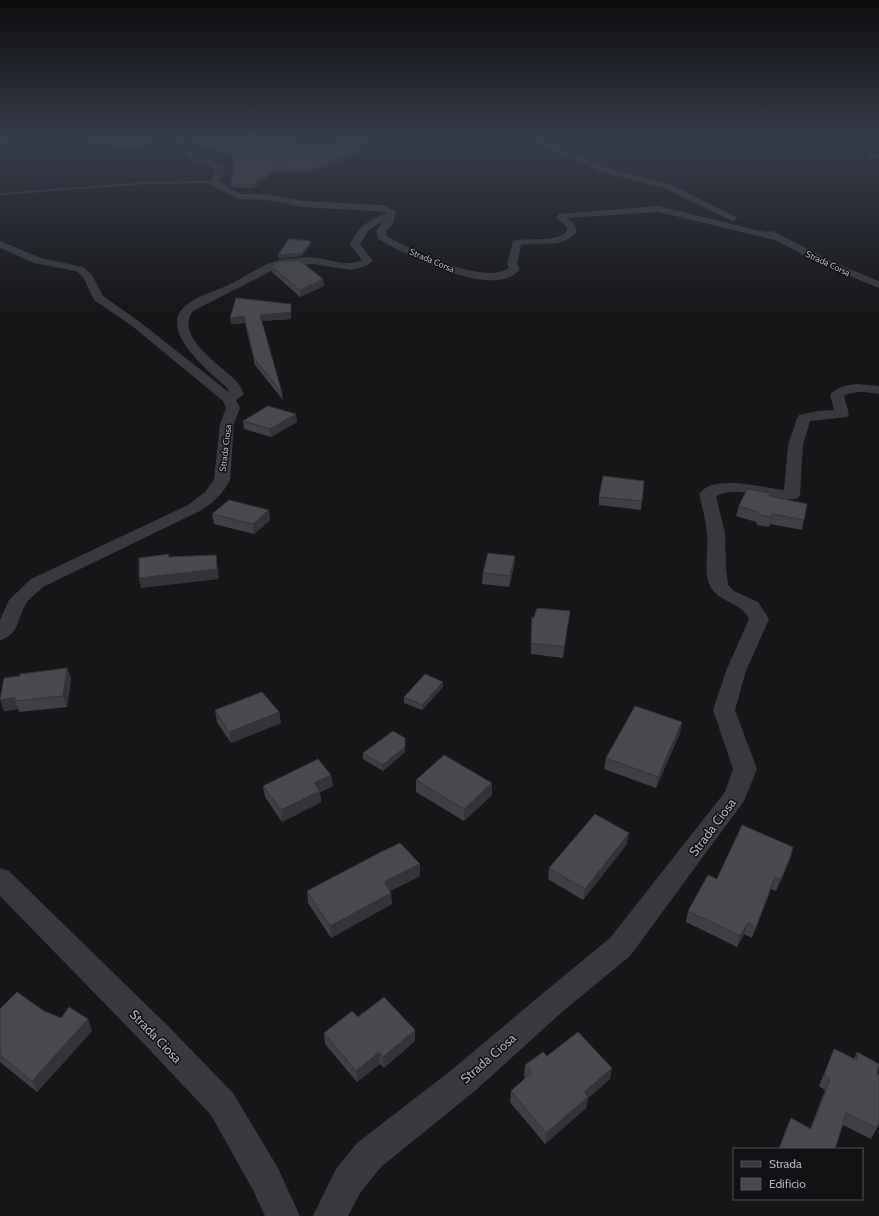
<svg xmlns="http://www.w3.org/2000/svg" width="879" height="1216" font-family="Cabin,sans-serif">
<rect width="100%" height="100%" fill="#171719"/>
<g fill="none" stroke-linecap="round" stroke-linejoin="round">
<path fill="#38393d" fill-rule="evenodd" d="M 213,181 L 215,183 L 146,184 L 0,195 L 0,193 L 146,182 Z"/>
<path fill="#38393d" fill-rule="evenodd" d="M 178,141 L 186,141 L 186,146 L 196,155 L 223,167 L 225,171 L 218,181 L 240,194 L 268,194 L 303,201 L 382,205 L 396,211 L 393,224 L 386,232 L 386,236 C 413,250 482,286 509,268 L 507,264 L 513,241 C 527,237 559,243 567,231 L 567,227 L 556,218 L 559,214 L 658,206 L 765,232 L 772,231 L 835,263 L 879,281 L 879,288 L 827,267 L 775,240 L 658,212 L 567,218 L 574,224 L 577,231 C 563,250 540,241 521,245 L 517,264 L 520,269 C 495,302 405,254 378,239 L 376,231 L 384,220 L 368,231 L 360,244 L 373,261 L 366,266 L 351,270 L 313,264 L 281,266 L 193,311 C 173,337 224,367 238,383 C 240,386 242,390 244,394 L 236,400 L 240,408 L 234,424 L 230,480 C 223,494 213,503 200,511 L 43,587 C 38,592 31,597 27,602 C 17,616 20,635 0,640 L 0,620 L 9,600 L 31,579 L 188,505 L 205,492 L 214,480 L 220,424 L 226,408 L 223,401 L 132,326 L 94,300 L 83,277 L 76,271 L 34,263 L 0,248 L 0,241 L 41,258 L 83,267 L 92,275 L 103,296 L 140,322 L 230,393 L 227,388 C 210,372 157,331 185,306 C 197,296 213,292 226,286 C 247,277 264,261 287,259 C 297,258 307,257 317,258 C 332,260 348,267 362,260 L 350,244 C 361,222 368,223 387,212 L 303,207 L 268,200 L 238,199 L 210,184 L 209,182 L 217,170 L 190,159 L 178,147 Z
M 527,141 L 538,141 L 552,144 L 607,168 L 670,184 L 738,218 L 733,221 L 730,220 L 664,188 L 601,172 L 546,148 Z
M 868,154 L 879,155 L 879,159 L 868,158 Z
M 857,384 L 879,386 L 879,394 C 867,392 855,390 844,396 L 849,414 L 847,417 L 810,421 L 803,445 L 800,495 L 798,498 C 771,505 742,483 716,496 L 725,533 L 726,568 L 728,585 L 734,591 L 758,602 L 769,619 L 746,671 L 735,710 L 757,769 L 744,801 L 630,956 L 562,1012 L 476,1090 L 381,1167 L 360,1193 L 348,1216 L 313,1216 L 336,1169 L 357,1143 L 454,1068 L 542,994 L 610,938 L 725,792 L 733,769 L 713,710 L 726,671 L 749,619 C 742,602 719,603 710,586 C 703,571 709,550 707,534 C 706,520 702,507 699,494 C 714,473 763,488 784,490 L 788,445 L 797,418 L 799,415 L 818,411 L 834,410 L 830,395 C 836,387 847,385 857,384 Z
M 0,868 L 9,871 L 169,1027 L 233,1093 L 278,1168 L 300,1216 L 265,1216 L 254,1192 L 211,1115 L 147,1047 L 0,896 Z"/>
</g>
<path fill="#3f4043" d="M 75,141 L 160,141 L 137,149 L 76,142 Z
M 196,141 L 296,141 L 285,149 L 371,147 L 309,174 L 276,170 L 257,186 L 252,188 L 231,187 L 231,184 L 234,165 L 233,165 L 232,154 L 196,146 L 195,143 Z
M 271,266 L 323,279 L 324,286 L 300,297 L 272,272 Z
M 291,310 L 291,319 L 261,321 L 282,393 L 283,400 L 255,365 L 245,323 L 231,324 L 230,318 Z
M 296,414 L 297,422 L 271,437 L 244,429 L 243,421 Z
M 599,497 L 642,501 L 641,510 L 599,505 Z
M 769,497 L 804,520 L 802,530 L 770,524 L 769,527 L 757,525 L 756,522 L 736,516 L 739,506 Z
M 212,514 L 270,520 L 254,534 L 214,524 Z
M 515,556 L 514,566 L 509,587 L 482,584 L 483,573 Z
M 570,611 L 563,658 L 531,654 L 532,617 L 534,618 Z
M 67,668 L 71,679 L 67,707 L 19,712 L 18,709 L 4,711 L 20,676 Z
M 443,687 L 422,710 L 404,703 L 404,697 Z
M 215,710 L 279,712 L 281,723 L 231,743 L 217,722 Z
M 680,733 L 656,788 L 604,769 L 606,758 Z
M 405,752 L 383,771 L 363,759 L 363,753 Z
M 331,775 L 333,786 L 320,792 L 321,802 L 282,822 L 265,797 L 263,786 Z
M 416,780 L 492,795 L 464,821 L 416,792 Z
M 627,844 L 583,900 L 548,879 L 549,868 Z
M 791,855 L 787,867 L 776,891 L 771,889 L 752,938 L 744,934 L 737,947 L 686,922 L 688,911 L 717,879 Z
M 420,876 L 390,891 L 392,904 L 331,938 L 308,903 L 307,891 Z
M 0,1009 L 44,1011 L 61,1018 L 88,1019 L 92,1031 L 37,1092 L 0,1062 Z
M 358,1017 L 415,1030 L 415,1041 L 384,1068 L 380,1064 L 357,1082 L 325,1044 L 324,1033 Z
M 834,1049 L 854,1059 L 857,1052 L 877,1074 L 877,1128 L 871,1139 L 843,1125 L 835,1149 L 779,1149 L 786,1129 L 791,1118 L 810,1129 L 825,1090 L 819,1086 Z
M 547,1056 L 612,1068 L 610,1079 L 588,1098 L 586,1108 L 545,1144 L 510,1102 L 511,1091 L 525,1078 L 524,1076 L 525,1065 Z"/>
<path fill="#333437" d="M 7,141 L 14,141 L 0,147 L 0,144 Z
M 151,141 L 160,141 L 137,149 L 137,146 Z
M 292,141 L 296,141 L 280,152 L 279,149 Z
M 371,144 L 371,147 L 309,174 L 308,171 Z
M 276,167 L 276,170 L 257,186 L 252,188 L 251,185 Z
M 311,241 L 311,244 L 302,256 L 279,259 L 278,255 Z
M 323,279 L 324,286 L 300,297 L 300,290 Z
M 291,304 L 291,319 L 260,321 L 260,315 Z
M 244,316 L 245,323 L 231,324 L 230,318 Z
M 296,414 L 297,422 L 271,437 L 270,429 Z
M 269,510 L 270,520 L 254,534 L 253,524 Z
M 773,514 L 770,524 L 769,527 L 771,517 Z
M 216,555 L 219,579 L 141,588 L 139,578 Z
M 515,556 L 514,566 L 509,587 L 510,576 Z
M 67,668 L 71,679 L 67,707 L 63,696 Z
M 443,682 L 443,687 L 422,710 L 422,705 Z
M 15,697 L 15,701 L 18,709 L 4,711 L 0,700 Z
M 279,712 L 281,723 L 231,743 L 229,732 Z
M 682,722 L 680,733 L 656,788 L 658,777 Z
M 405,738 L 405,752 L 383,771 L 382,765 Z
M 331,775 L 333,786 L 320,792 L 321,802 L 282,822 L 281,810 L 314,783 Z
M 492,783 L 492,795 L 464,821 L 464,809 Z
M 629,833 L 627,844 L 583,900 L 585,889 Z
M 791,855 L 787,867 L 776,891 L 780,880 Z
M 420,864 L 420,876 L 385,894 L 384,882 Z
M 775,877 L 771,889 L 752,938 L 756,927 Z
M 391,893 L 392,904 L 331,938 L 330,926 Z
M 748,923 L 744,934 L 737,947 L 740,936 Z
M 88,1019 L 92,1031 L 37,1092 L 32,1081 Z
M 415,1030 L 415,1041 L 384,1068 L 383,1057 Z
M 379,1052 L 380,1064 L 357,1082 L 356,1071 Z
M 612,1068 L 610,1079 L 588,1098 L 586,1108 L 545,1144 L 546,1133 L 584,1092 Z"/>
<path fill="#494a4e" stroke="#333437" d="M 0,141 L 7,141 L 0,144 Z
M 90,141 L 151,141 L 137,146 Z
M 196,141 L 292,141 L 279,149 L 364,141 L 370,141 L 371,144 L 308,171 L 276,167 L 256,183 L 251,185 L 231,184 L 235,162 L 232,162 L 232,154 L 236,152 L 195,143 Z
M 289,239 L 311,241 L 302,253 L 278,255 Z
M 299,260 L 323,279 L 300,290 L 271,266 L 281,261 Z
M 236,298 L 291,304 L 291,312 L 260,315 L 282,393 L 254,358 L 244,316 L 230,318 Z
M 268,406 L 296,414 L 270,429 L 243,421 Z
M 603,476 L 644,481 L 642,501 L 599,497 Z
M 747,489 L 770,493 L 769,496 L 807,504 L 804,520 L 773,514 L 771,517 L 759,515 L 758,512 L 739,506 Z
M 229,500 L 269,510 L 253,524 L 212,514 Z
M 488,553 L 515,556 L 510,576 L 483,573 Z
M 169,554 L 168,557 L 216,555 L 217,569 L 139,578 L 139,558 Z
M 537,608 L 570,611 L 564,647 L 531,643 L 532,617 L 534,618 Z
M 67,668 L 63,696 L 15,701 L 15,697 L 0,700 L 4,678 L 20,676 L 20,674 Z
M 425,674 L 443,682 L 422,705 L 404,697 Z
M 262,692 L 279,712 L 229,732 L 215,710 Z
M 635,706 L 682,722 L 658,777 L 606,758 Z
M 393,731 L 405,738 L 405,747 L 382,765 L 363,753 Z
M 444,755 L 492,783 L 464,809 L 416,780 Z
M 318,759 L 331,775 L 314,783 L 320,791 L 281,810 L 263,786 Z
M 595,814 L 629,833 L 585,889 L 549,868 Z
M 742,825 L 793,847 L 791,855 L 780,880 L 775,877 L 756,927 L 748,923 L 740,936 L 688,911 L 708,875 L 717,879 Z
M 400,843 L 420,864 L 384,882 L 391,893 L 330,926 L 307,891 L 381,852 Z
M 17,992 L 44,1011 L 61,1018 L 69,1007 L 88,1019 L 32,1081 L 0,1055 L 0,1009 Z
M 384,997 L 415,1030 L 383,1057 L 379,1052 L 356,1071 L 324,1033 L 352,1011 L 358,1017 Z
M 578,1032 L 612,1068 L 584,1092 L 588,1097 L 546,1133 L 511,1091 L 532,1072 L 525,1065 L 543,1052 L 547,1056 Z
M 834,1049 L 857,1060 L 857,1052 L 879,1064 L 877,1074 L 879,1075 L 879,1123 L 877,1128 L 846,1113 L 835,1149 L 779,1149 L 791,1118 L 811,1129 L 830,1079 L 824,1075 Z"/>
<linearGradient id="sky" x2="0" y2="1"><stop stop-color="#0d0d0e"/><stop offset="0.45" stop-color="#363c49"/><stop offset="1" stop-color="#363c49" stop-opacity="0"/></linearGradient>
<rect width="879" height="311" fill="url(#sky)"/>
<g text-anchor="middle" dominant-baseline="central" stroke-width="3" stroke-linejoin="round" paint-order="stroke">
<g font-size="9" fill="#abaeb7" stroke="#121214">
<text transform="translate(432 260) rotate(23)">Strada Corsa</text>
<text transform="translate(828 263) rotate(25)">Strada Corsa</text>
<text transform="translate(225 448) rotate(-83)">Strada Ciosa</text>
</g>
<g font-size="13" fill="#abaeb7" stroke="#121214">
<text transform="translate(712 827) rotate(-53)">Strada Ciosa</text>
<text transform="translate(156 1036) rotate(46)">Strada Ciosa</text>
<text transform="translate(488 1058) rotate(-41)">Strada Ciosa</text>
</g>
</g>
<rect x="733" y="1148" width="130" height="52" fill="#121214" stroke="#4f5055"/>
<rect x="741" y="1161" width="20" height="6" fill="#38393d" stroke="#4f5055"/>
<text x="769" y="1168" font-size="12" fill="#abaeb7">Strada</text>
<rect x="741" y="1178" width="20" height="12" fill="#494a4e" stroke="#4f5055"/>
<text x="769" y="1188" font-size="12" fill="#abaeb7">Edificio</text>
</svg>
